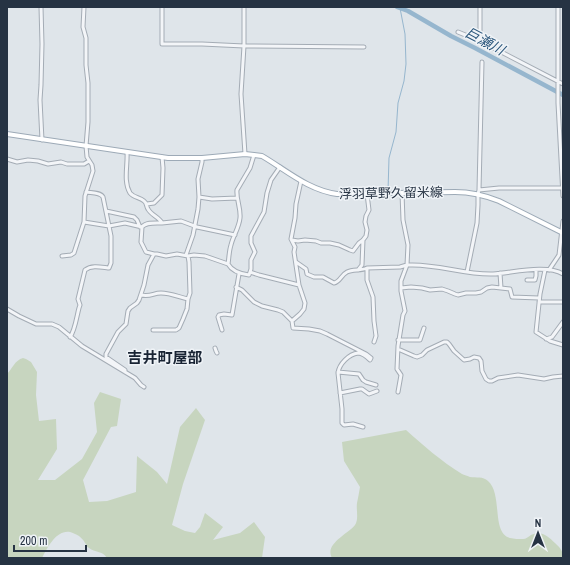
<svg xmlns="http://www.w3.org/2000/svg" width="570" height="565" font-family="'Archivo Narrow','Noto Sans JP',sans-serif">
<rect width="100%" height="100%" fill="#dfe5ea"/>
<path fill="#c7d5bf" d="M 23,358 L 26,359 L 31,362 L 37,372 L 36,395 L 39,421 L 56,419 L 57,449 L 38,480 L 55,480 L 82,459 L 97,432 L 94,403 L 100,392 L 121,399 L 117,426 L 111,427 L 83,480 L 89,502 L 107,501 L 136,492 L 137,456 L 157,472 L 167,484 L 180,427 L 196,408 L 205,420 L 183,484 L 172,525 L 185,531 L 195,533 L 200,527 L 205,513 L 223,527 L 213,540 L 240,533 L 254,522 L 265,537 L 262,558 L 107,558 C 102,550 95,553 89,548 C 86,546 87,545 85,543 C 84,540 81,538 79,536 C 76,534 73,533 70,532 C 56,530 48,547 42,558 L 7,558 L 7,374 C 12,369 15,360 23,358 Z
M 406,430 C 424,446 441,461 462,474 C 464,475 468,476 470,477 C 476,478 483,476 488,481 C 503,494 491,533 510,538 C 514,539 519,539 523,539 C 526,539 528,537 531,535 C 541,530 548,536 555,543 C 560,548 563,550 563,558 L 332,558 C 324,544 348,534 355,525 C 359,519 356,510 357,503 C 358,498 359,493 360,487 L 344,461 L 342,442 Z"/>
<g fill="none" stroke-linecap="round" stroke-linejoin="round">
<path stroke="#96b6ce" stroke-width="1" d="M 388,191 L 389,158 L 396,132 L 398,103 L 404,81 L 406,64 L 405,34 L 400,8"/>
<path stroke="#96b6ce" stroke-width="4.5" d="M 397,7 L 408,11 L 451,36 L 475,48 L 563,95"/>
<defs>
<path id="minor" d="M 41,7 L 42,44 L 41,85 L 40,100 L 42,140
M 84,7 L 83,27 L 86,38 L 86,65 L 88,83 L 88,122 L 86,146 L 87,157 L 92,165 L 93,171 L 85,196 L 84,222 L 109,226 L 125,223 L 142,227 C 146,222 155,223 162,223
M 162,7 L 162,44 L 202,44 L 244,46 L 364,47
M 244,7 L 244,46 L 241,94 L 245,154
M 480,7 L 480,41
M 558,7 L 558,103 L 563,196
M 458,32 L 480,41 L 563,84
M 127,152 C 128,165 123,181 130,193 C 134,198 140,197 144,201 C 147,203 146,206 148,209 C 151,215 159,217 162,223 L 181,221 L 197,227 L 235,235
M 7,159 L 17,162 L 28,160 L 38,161 L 48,164 L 61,162 L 67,164 L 84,164 L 89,161
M 301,181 L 296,204 L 295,218 L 291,239 L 295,247 L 294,252 L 299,285 L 305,303 L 304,309 L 300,314 L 292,321 L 293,328 L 309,329 L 320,331 L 327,334 L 366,354 L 371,358 L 370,360 C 367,357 363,353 358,353 C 349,354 339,364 338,373 L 342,409 L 342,423 L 344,425 L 353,424 L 363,427
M 479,190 L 482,62
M 199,197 L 212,199 L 237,198
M 147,204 L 154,203 L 162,195 L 163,168 L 162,157
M 106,211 L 134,217 L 137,220 L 140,227
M 142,227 L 141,242 L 146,252 L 154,254
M 292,240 L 298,241 L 305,240 L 316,241 L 321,243 L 330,243 L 339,245 L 350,250 L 353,251 L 359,243 L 363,240 L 366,236 L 367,230 L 365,222 L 366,216 L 369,210 L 367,194
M 186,255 L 193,235 L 198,209 L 199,197 L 198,179 L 202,162 L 202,158
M 62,256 L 71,255 L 74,253 L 84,222
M 296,262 L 306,269 L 307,274 L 314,277 L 323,277 L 334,283 C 340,282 341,275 347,272 C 353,269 361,271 367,268 L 400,267 L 407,265 L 410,265 C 438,264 465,275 493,274 C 512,273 546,264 563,274
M 228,264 C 229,258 229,251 231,245 C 233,236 239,228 240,218 C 241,208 236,199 237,190 L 250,168 L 254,155
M 367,268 L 367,280 L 373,297 L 374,321 L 376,336 L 374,342
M 358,270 L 362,265 L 363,240
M 545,270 L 540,294 L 536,332 L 550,341 L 563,345
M 549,270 L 559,255 L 563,221
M 250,272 L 259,275 L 299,285
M 467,272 L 477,223 L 478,205 L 478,194 L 479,190 L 499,188 L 563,188
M 527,280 L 535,280 L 536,276 L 536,270
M 236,287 L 242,290 L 254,302 L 262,306 L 278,310 L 283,312 L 292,321
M 401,288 L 411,287 L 422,288 L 430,290 L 442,289 L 448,291 L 455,294 L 458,295 L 466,293 L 476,293 L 481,292 L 487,288 L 492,287 L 501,288 L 500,273
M 501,288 L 510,289 L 512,297 L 539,298
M 141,295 C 151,297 153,293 161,293 C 170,293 179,297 188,299
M 539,302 L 563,302
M 7,309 L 19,316 L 36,324 L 52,324 L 59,327 L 82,346 L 135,378 L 141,385 L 144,387
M 153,330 L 176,330 L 179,328 L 183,319 L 187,309 L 188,299 L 190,293 L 189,262 L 188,256
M 222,330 L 218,317 L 219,315 L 224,314 L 232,315 L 239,274
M 70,337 C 75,331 77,315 79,308 L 80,305 L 78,299 L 85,270 C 92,265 100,267 108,268 L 109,268 L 111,263 L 111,236 L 103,197 C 100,192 91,193 86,192
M 546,339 L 552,337 L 563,322
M 398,340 L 420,340 L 424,328
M 215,348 L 216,351 L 217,353
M 398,349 L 414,356 L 417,357 L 422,355 L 427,350 L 444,342 L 447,342 L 449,344 L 454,351 L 464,360 L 470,359 L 474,357 L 479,358 L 481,361 L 482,371 L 486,379 L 489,381 L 492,381 L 498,378 L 518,375 L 544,379 L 553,377 L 563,376
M 125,372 L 125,370 L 106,357 L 106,354 L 118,332 L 126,324 L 128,311 L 130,308 L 137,303 L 139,300 L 144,285 L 148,265 L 154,254 L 157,254 L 166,256 L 177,254 L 188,256 L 194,255 L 205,256 L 228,264 C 232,271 241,274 249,275 L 251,269 L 251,260 L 255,252 L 251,243 L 251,236 L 264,212 L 267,193 L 271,180 L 280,167
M 338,372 L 359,374 L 363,380 L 366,382 L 376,385
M 398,392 L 401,375 L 397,369 L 398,346 L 403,315 L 405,311 L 401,291 L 401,281 L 407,265 L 408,245 L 403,220 L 402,193
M 340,393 L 360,389 L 362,389 L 369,394 L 377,391"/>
<path id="major" d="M 7,134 L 168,158 L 202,158 L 245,154 L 254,155 L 262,156 C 286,170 308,190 337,194 L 455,192 C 470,192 484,195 499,201 L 563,233"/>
</defs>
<use href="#minor" stroke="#a4acb5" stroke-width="5"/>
<use href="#major" stroke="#9daab7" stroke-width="6"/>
<use href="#minor" stroke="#f3f5f8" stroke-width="3"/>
<use href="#major" stroke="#fff" stroke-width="4"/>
</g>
<g text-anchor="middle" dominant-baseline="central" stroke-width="3" stroke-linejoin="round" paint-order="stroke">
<g font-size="13" fill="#263343" stroke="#eff3f7">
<text transform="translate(391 193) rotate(-1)">浮羽草野久留米線</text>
</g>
<g font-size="14" font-style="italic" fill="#2c577c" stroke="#eff3f7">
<text transform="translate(485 41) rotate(28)">巨瀬川</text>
</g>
<g font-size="15" font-weight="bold" fill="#192434" stroke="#eff3f7">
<text x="165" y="357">吉井町屋部</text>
</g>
</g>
<rect width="570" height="565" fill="none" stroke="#263343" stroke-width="16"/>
<g transform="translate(538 533)" stroke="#eff3f7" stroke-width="3" paint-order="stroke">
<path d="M0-3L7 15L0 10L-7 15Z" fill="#263343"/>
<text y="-6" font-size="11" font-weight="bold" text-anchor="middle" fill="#263343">N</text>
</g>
<path d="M14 545v6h72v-6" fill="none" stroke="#263343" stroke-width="2"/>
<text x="20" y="545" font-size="12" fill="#263343" stroke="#eff3f7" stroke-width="3" paint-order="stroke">200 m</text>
</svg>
